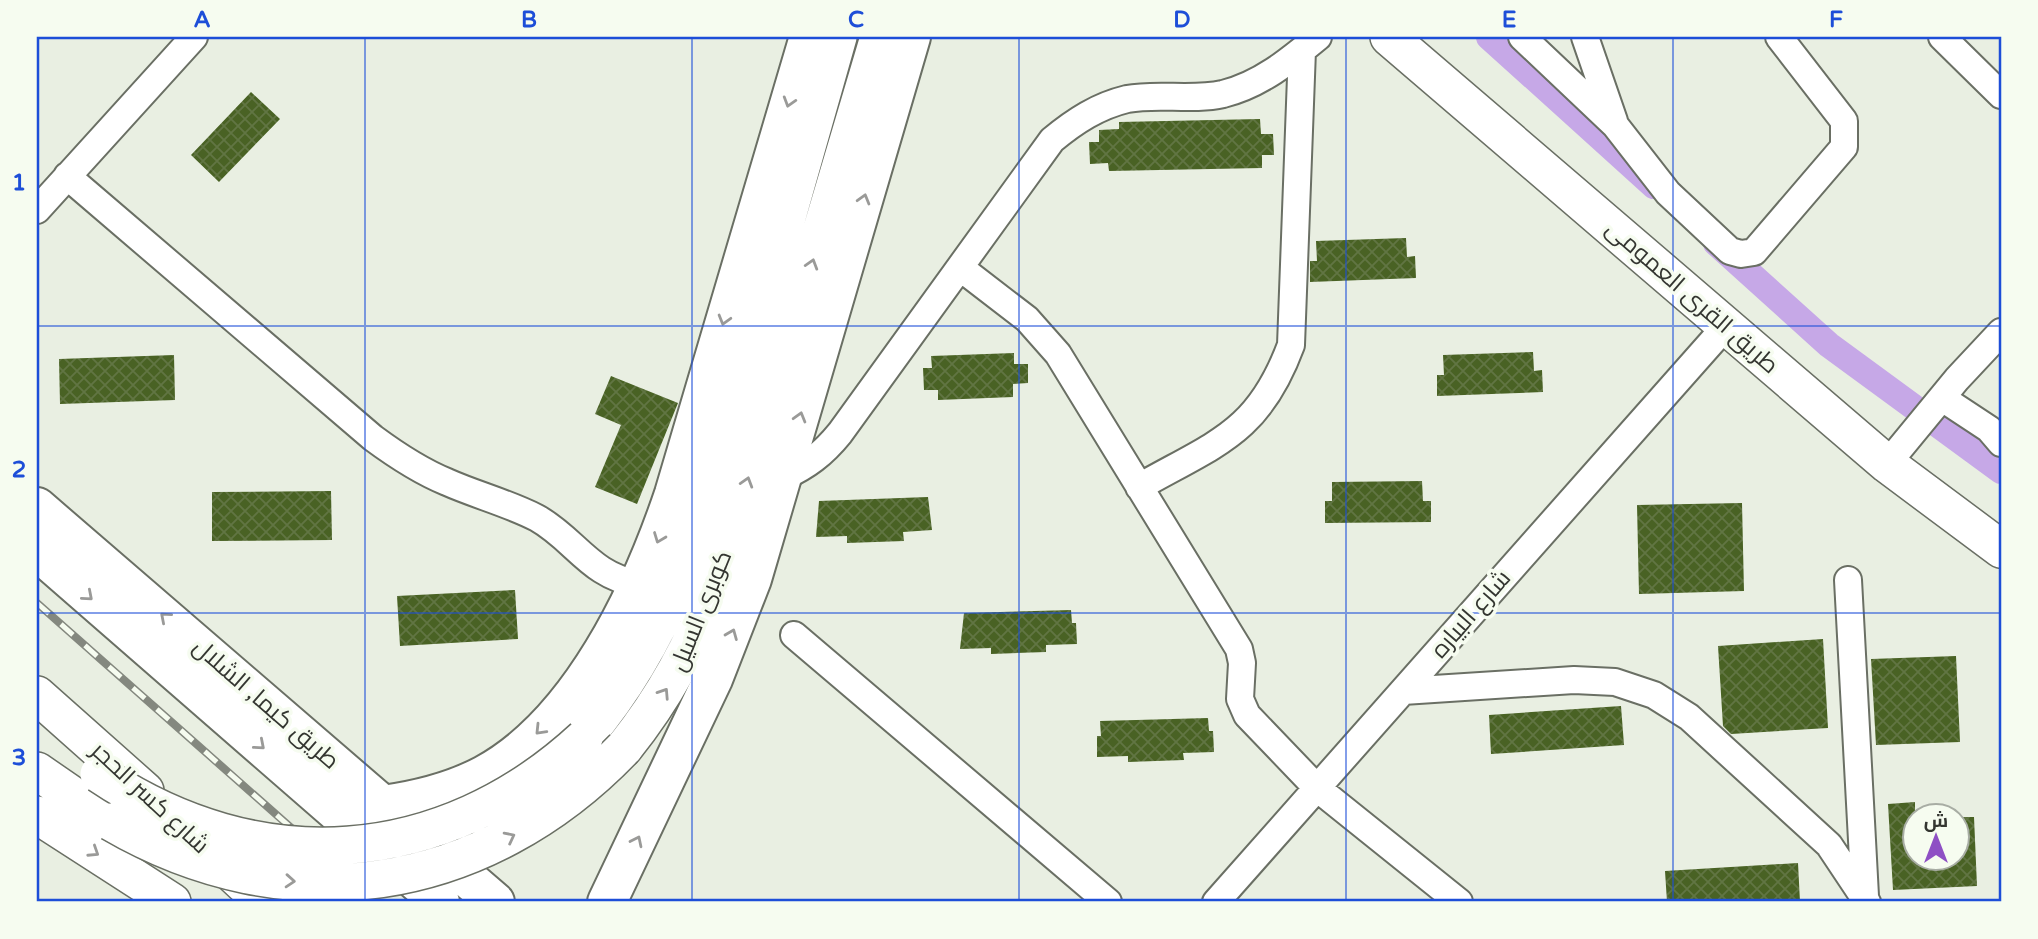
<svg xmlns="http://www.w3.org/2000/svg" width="2038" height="939" font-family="'Varela Round',Cairo,sans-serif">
<defs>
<pattern id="building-cross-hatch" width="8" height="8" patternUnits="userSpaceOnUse" patternTransform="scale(1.75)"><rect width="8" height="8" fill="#496224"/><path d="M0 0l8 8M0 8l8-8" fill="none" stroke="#617543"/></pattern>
</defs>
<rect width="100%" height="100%" fill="#e9efe2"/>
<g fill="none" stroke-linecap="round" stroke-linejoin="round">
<path stroke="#c6a8e7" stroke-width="26" d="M 1489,37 L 1654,186
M 1716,243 L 1829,345 L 2001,471"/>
</g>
<path fill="url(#building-cross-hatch)" d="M 251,92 L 280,119 L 219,182 L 191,155 Z
M 1260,119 L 1261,134 L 1273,134 L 1274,155 L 1262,155 L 1262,168 L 1109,171 L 1108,163 L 1090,164 L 1089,142 L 1099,142 L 1099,130 L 1119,129 L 1119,122 Z
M 1406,238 L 1407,257 L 1415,256 L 1416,278 L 1310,282 L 1310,261 L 1317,261 L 1316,241 Z
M 1533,352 L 1534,371 L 1542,370 L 1543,392 L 1437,396 L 1437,375 L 1444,375 L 1443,355 Z
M 1014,353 L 1014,364 L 1028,364 L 1028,383 L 1013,384 L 1013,397 L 938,400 L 938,390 L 924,390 L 923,368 L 932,368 L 931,356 Z
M 174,355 L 175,400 L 60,404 L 59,359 Z
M 611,376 L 678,403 L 637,504 L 595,487 L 621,425 L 595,414 Z
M 1422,481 L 1423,501 L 1431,501 L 1431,522 L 1325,523 L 1325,501 L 1332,501 L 1332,482 Z
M 331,491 L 332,540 L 212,541 L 212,492 Z
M 928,497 L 932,530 L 903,532 L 904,541 L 847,543 L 847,536 L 816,537 L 819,501 Z
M 1742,503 L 1744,591 L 1639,594 L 1637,505 Z
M 515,590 L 518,639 L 400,646 L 397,596 Z
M 1071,610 L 1072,623 L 1076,623 L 1077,644 L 1046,645 L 1046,652 L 991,654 L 991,648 L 960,649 L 964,613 Z
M 1823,639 L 1828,728 L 1731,734 L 1723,726 L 1718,646 Z
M 1956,656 L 1960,742 L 1876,745 L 1871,659 Z
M 1621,706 L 1624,745 L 1491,754 L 1489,715 Z
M 1208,718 L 1209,731 L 1213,731 L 1214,752 L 1183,753 L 1184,760 L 1128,762 L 1128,756 L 1097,757 L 1097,736 L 1101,736 L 1100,721 Z
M 1915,802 L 1915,858 L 1957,858 L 1957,817 L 1974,817 L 1977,886 L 1893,890 L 1888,804 Z
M 1798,863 L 1800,902 L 1667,902 L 1665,871 Z"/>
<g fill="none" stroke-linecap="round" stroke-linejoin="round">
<defs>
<path id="street" d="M 1522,37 L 1615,125 L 1668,193 L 1730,251 L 1741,254 L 1754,252 L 1844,147 L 1844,121 L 1779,37
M 1585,37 L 1614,121
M 1942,37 L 2001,95
M 67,176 L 373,438 C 396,455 420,471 447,482 C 476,495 508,503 537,518 C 576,540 590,576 639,584
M 37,210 L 194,37
M 962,269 L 1027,319 L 1058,354 L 1239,649 L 1242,663 L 1240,699 L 1247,715 L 1317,788 L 1459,902
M 1942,398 L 1989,429 L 2001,443
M 1887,464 L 1957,379 L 2001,332
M 783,477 C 807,466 823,454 840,433 L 1052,140 C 1075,121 1098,106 1127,99 C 1158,93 1191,101 1223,94 C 1260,85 1289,61 1318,37
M 1139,487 C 1216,443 1258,434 1291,345 L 1302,50
M 1848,580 L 1865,896
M 794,635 L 1108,902
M 1403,691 L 1574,680 L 1615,682 L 1654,695 L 1689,717 L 1829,845 L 1867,902
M 1216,902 L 1726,326"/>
<path id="secondary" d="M 1389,37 L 1887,464 L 2001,549
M 37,695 L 145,791
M 584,738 C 683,621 706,501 747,358 C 777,251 808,144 838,37
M 624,748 C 665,697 693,644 717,583 L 879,37
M 37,771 L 111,822
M 37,815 L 172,902
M 218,860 L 263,902"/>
<path id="highway" d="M 37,507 L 495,902
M 37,551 L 440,902
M 383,805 C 419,800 452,792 484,775 C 580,723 641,592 674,494 L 809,37
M 607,902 L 713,679 L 752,579 L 911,37"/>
</defs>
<use href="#street" stroke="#6a6f64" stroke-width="30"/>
<use href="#secondary" stroke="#6a6f64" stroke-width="40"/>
<use href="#highway" stroke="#6a6f64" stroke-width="42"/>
<use href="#street" stroke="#fff" stroke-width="26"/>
<use href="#secondary" stroke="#fff" stroke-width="37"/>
<use href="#highway" stroke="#fff" stroke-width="38"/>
<defs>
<path id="rail" d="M 37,603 L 375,902"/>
</defs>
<use href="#rail" stroke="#84887f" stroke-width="8"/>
<use href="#rail" stroke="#f6fcf0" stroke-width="5" stroke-dasharray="16" stroke-linecap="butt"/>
<defs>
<path id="secondary-bridge" d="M 99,774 C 258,881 442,869 584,738
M 111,822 C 288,925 483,895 624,748"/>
</defs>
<use href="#secondary-bridge" stroke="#6a6f64" stroke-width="40" stroke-linecap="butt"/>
<use href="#secondary-bridge" stroke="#fff" stroke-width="37"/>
</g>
<defs><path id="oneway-chevron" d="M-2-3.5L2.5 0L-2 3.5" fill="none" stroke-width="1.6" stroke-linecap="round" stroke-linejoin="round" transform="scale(1.75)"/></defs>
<g stroke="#9a9a98">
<use href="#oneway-chevron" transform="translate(789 102) rotate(107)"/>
<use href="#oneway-chevron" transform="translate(864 199) rotate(-74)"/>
<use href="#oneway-chevron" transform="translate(812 264) rotate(-73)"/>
<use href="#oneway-chevron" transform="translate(724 320) rotate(106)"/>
<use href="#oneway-chevron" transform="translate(800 417) rotate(-74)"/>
<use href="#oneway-chevron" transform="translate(747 482) rotate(-73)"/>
<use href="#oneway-chevron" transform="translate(659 538) rotate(111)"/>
<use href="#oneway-chevron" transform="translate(88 596) rotate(41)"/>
<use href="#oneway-chevron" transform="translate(165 617) rotate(-139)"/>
<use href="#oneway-chevron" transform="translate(732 634) rotate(-68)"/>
<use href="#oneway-chevron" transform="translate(664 693) rotate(-57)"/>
<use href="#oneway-chevron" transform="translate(540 730) rotate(134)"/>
<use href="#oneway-chevron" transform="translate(260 745) rotate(41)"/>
<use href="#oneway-chevron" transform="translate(510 837) rotate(-27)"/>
<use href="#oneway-chevron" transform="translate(637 841) rotate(-64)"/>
<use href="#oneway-chevron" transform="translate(94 852) rotate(33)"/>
<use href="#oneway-chevron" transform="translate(290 881) rotate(4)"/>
</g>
<path fill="none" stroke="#1d4ed8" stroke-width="2" stroke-opacity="0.55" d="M 365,37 L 365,902M 692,37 L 692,902M 1019,37 L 1019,902M 1346,37 L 1346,902M 1673,37 L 1673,902M 37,326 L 2001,326M 37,613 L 2001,613"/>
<g text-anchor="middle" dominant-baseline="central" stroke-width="7" stroke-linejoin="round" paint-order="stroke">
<g font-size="24" fill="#343631" stroke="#f6fcf0">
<text transform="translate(1692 297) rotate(41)">طريق القرى العمومى</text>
<text transform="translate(701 611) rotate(-68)">كوبرى السيل</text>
<text transform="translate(1471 614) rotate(-49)">شارع البياره</text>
<text transform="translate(266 704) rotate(41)">طريق كيما, الشلال</text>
<text transform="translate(150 798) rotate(43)">شارع كسر الحجر</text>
</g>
</g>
<rect width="2038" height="939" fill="none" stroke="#f6fcf0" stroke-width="77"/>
<g transform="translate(1936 837)"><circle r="33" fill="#f6fcf0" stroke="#a8ada4" stroke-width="2"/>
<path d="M0-5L12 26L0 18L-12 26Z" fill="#8e4fc4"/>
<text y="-10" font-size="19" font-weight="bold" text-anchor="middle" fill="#343631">ش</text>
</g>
<rect x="38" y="38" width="1962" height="862" fill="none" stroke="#1d4ed8" stroke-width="2.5"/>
<g font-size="23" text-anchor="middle" font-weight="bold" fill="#1d4ed8">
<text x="202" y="27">A</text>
<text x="529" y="27">B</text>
<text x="856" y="27">C</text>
<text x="1182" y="27">D</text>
<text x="1509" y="27">E</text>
<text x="1836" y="27">F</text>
<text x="19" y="190">1</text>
<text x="19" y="477">2</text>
<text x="19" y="765">3</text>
</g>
</svg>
